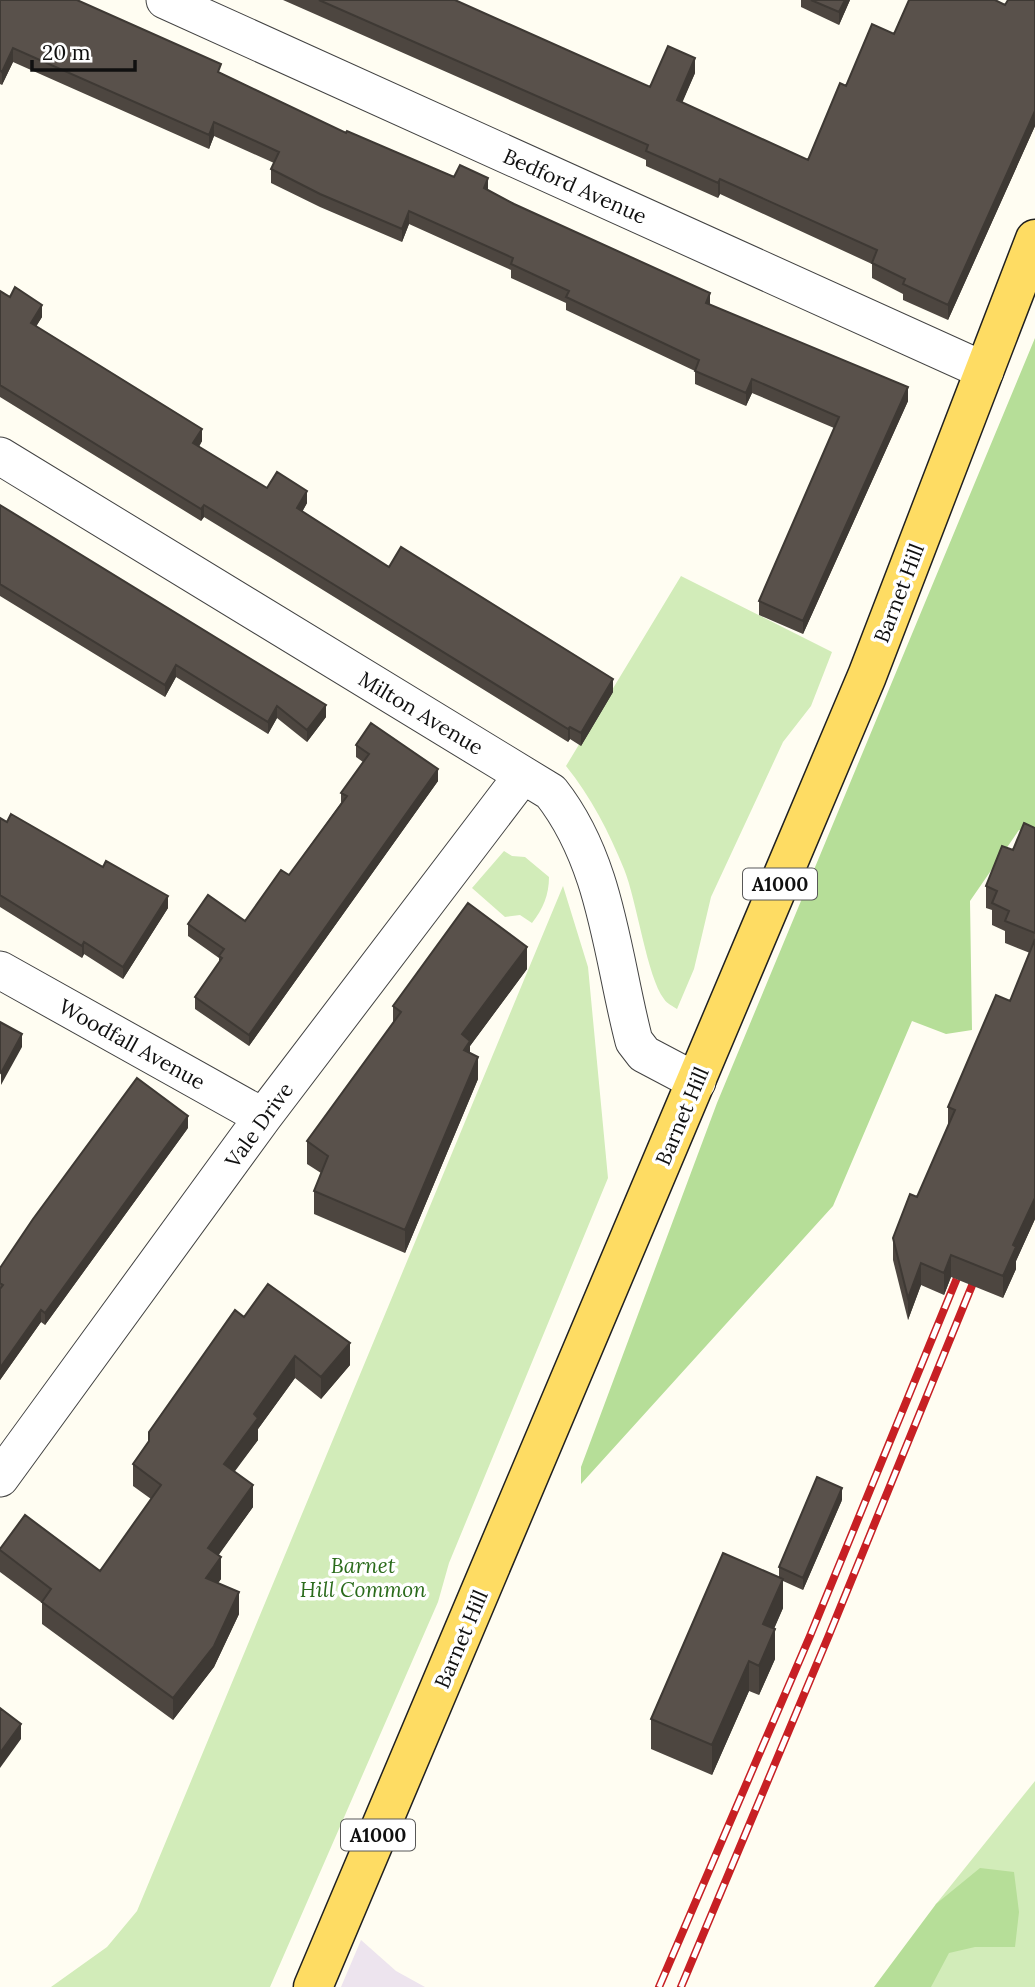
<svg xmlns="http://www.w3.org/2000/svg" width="1035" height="1987" font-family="Lora,serif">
<rect width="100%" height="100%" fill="#fffdf2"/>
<path fill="#ede4ee" d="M 361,1940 L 396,1971 L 425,1987 L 341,1987 Z"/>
<path fill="#d2ecb9" d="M 681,576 L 832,652 L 811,706 L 783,742 L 711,897 L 694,969 L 677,1009 C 673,1006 667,1004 664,999 C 647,977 637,901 624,869 C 609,832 591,797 566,766 Z
M 504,851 L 512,856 L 525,857 L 549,877 C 549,895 543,909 532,923 L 520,915 L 505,917 L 472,888 Z
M 563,886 L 588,967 L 608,1178 L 449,1563 L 438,1602 L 270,1987 L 51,1987 L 107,1947 L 137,1911 Z
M 1035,1781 L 1035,1987 L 899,1987 L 936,1904 Z"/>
<path fill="#b6de98" d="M 1035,338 L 1035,836 L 1019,830 L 970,901 L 972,1030 L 946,1034 L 912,1021 L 833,1206 L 581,1484 L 581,1467 L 717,1103 Z
M 980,1868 L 1014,1872 L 1019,1912 L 1015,1947 L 975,1947 L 949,1953 L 931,1987 L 874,1987 L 936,1904 Z"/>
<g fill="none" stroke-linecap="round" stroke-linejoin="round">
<defs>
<path id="minor" d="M 165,0 L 985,371
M 0,456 L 551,792 C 607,863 612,957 634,1041 L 644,1054 L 697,1082
M 0,970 L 263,1117
M 0,1478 L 263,1117 L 523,775"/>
<path id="major" d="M 313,1987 L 867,676 L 1035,239"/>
</defs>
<use href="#minor" stroke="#434343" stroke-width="39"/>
<use href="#major" stroke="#212121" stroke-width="41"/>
<use href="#minor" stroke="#fff" stroke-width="37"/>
<use href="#major" stroke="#fedc63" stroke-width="38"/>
<defs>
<path id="rail" d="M 659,1987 L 810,1636 L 964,1261
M 681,1987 L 829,1635 L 980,1266"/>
</defs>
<use href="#rail" stroke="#c72024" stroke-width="8"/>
<use href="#rail" stroke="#fff" stroke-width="5" stroke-dasharray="16" stroke-linecap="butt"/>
</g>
<path fill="#4d4640" d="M 0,0 L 221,73 L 346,133 L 488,190 L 710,305 L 908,401 L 803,634 L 759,615 L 759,601 L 834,428 L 752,393 L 746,406 L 695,384 L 695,371 L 566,310 L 566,303 L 511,278 L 511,270 L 409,224 L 402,242 L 320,207 L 271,183 L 271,169 L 274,163 L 214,136 L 209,149 L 13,62 L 2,85 L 0,84 Z
M 283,0 L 455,0 L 650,87 L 695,73 L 682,102 L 808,160 L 846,86 L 894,34 L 1005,5 L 1035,0 L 1035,126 L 948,320 L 903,300 L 903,294 L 872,278 L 872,264 L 720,194 L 718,198 L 646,166 L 646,160 Z
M 801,0 L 850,0 L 839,25 L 801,7 Z
M 0,291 L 42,317 L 36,326 L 202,441 L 199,447 L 267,488 L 307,503 L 302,512 L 389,567 L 613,692 L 581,746 L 570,739 L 568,742 L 273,559 L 204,517 L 201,521 L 0,397 Z
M 0,505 L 326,717 L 307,742 L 277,718 L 268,734 L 176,677 L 165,697 L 0,596 Z
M 356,745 L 438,781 L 249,1046 L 195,1009 L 195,997 L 219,963 L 219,958 L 188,936 L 188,924 L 245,921 L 289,875 L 341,803 L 341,793 L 363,762 L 356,757 Z
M 0,818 L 168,908 L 123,979 L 84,954 L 82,958 L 0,907 Z
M 1035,828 L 1035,1219 L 1016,1261 L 1016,1269 L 1003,1298 L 951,1277 L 944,1295 L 921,1285 L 908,1320 L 893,1260 L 893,1238 L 917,1197 L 948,1127 L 948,1107 L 1010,1001 L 1030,953 L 1005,943 L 1005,931 L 992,925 L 992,910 L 986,908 L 986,886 L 1013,850 Z
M 527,969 L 470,1046 L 470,1053 L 478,1079 L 405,1253 L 314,1214 L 314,1191 L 321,1173 L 307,1164 L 307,1141 L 393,1024 L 393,1006 Z
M 188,1128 L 45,1325 L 41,1322 L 0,1380 L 0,1268 Z
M 244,1317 L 350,1365 L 321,1399 L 295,1378 L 258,1429 L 258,1440 L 234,1471 L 253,1507 L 218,1555 L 221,1579 L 218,1583 L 239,1614 L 214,1667 L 173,1720 L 42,1624 L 42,1603 L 0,1572 L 0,1549 L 100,1571 L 151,1499 L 133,1486 L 133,1464 Z
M 842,1500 L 803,1590 L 783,1581 L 783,1608 L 774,1629 L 775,1659 L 759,1695 L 749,1691 L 712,1775 L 651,1749 L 651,1719 L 779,1577 L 779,1567 Z"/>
<path fill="#3e3934" d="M 845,0 L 850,0 L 839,25 L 839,12 Z
M 13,48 L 13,62 L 2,85 L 2,72 Z
M 695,58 L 695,73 L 677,115 L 677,100 Z
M 1035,111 L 1035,126 L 948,320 L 948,305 Z
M 214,122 L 214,136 L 209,149 L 209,135 Z
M 488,178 L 488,191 L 484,188 Z
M 720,179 L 720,194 L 718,198 L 718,183 Z
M 409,211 L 409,224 L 402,242 L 402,229 Z
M 710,293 L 710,307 L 706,303 Z
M 42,305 L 42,317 L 31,335 L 31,323 Z
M 752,379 L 752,393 L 746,406 L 746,393 Z
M 908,387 L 908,401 L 803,634 L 803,621 Z
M 202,429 L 202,441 L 193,455 L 193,443 Z
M 307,491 L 307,503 L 297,521 L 297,508 Z
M 204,505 L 204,517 L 201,521 L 201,509 Z
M 176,665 L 176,677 L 165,697 L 165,685 Z
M 613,679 L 613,692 L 581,746 L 581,733 Z
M 326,705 L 326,717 L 307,742 L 307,730 Z
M 277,706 L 277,718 L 268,734 L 268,722 Z
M 570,727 L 570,739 L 568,742 L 568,729 Z
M 438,769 L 438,781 L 249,1046 L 249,1035 Z
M 168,896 L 168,908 L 123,979 L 123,967 Z
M 84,942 L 84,954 L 82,958 L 82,946 Z
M 527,947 L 527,969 L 470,1046 L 470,1064 L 464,1072 L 462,1034 Z
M 22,1034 L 22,1047 L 1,1085 L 1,1073 Z
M 478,1057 L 478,1079 L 405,1253 L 405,1230 Z
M 188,1116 L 188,1128 L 45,1325 L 45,1313 Z
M 1035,1198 L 1035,1219 L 1016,1261 L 1016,1269 L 1003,1298 L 1003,1276 L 1013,1245 Z
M 951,1255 L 951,1277 L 944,1295 L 944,1273 Z
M 921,1263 L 921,1285 L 908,1320 L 908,1298 Z
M 41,1310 L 41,1322 L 0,1380 L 0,1368 Z
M 350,1343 L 350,1365 L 321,1399 L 321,1377 Z
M 295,1356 L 295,1378 L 258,1429 L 258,1440 L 224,1486 L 224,1464 L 254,1414 Z
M 253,1485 L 253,1507 L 208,1570 L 208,1548 Z
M 842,1488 L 842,1500 L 803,1590 L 803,1578 Z
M 221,1557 L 221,1579 L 206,1600 L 206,1578 Z
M 783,1579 L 783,1608 L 763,1653 L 763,1624 Z
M 239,1592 L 239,1614 L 214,1667 L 173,1720 L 173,1698 Z
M 775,1629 L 775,1659 L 759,1695 L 759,1666 Z
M 749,1661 L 749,1691 L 712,1775 L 712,1745 Z
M 21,1724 L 21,1739 L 0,1768 L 0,1753 Z"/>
<path fill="#59514b" stroke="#3e3934" stroke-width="2" d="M 0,0 L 77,0 L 221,64 L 218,72 L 346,133 L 347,131 L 454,177 L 460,165 L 488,178 L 484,188 L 514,204 L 710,293 L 706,303 L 908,387 L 803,621 L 759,601 L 839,417 L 752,379 L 746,393 L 695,371 L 699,360 L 566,297 L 569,291 L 511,264 L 513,258 L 409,211 L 402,229 L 320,194 L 271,169 L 279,152 L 214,122 L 209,135 L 13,48 L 2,72 L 0,70 Z
M 319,0 L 455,0 L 650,87 L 668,46 L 695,58 L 677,100 L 808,160 L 840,83 L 846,86 L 872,24 L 894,34 L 909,0 L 995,0 L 1005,5 L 1008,0 L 1035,0 L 1035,111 L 948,305 L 903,284 L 905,279 L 872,263 L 877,250 L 720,179 L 718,183 L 685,168 L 646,151 L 648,145 Z
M 811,0 L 845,0 L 839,12 Z
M 15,287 L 42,305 L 31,323 L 202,429 L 193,443 L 267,488 L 277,472 L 307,491 L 297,508 L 389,567 L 401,547 L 613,679 L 581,733 L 570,727 L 568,729 L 273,547 L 204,505 L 201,509 L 0,385 L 0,291 L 10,297 Z
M 0,505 L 326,705 L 307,730 L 277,706 L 268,722 L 176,665 L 165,685 L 0,584 Z
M 371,723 L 438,769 L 249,1035 L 195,997 L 222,958 L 219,956 L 224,949 L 188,924 L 208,895 L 245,921 L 281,870 L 289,875 L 347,796 L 341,793 L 369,754 L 356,745 Z
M 11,814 L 103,867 L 106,861 L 168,896 L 123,967 L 84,942 L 82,946 L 0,895 L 0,818 L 7,822 Z
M 1024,823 L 1035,828 L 1035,933 L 1005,921 L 1009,911 L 992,903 L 997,891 L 986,886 L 1002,846 L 1013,850 Z
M 468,903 L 527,947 L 462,1034 L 470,1041 L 464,1050 L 478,1057 L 405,1230 L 314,1191 L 328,1156 L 307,1141 L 401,1012 L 393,1006 Z
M 1035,939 L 1035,1198 L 1013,1245 L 1016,1247 L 1003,1276 L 951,1255 L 944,1273 L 921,1263 L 908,1298 L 893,1238 L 910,1194 L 917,1197 L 955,1110 L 948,1107 L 996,995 L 1010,1001 Z
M 0,1022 L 22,1034 L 1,1073 L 0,1072 Z
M 137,1078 L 188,1116 L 45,1313 L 41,1310 L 0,1368 L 0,1289 L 3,1285 L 0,1283 L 0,1268 L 33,1219 Z
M 268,1284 L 350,1343 L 321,1377 L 295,1356 L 254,1414 L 258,1418 L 224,1464 L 253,1485 L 208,1548 L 221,1557 L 206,1578 L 239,1592 L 214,1646 L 173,1698 L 42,1602 L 51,1589 L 0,1550 L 0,1549 L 25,1515 L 100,1571 L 161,1485 L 133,1464 L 149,1441 L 149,1432 L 235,1310 L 244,1317 Z
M 817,1477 L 842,1488 L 803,1578 L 779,1567 Z
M 723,1553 L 783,1579 L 763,1624 L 775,1629 L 759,1666 L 749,1661 L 712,1745 L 651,1719 Z
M 0,1708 L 21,1724 L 0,1753 Z"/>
<g text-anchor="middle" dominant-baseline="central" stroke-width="7" stroke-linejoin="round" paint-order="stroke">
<g fill="#fff" stroke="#585858" stroke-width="2">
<rect x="743" y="868.5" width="74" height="31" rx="5"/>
<rect x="341" y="1819.5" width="74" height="31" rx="5"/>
</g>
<g font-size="19" font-weight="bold" fill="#101010">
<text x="780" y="884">A1000</text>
<text x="378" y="1835">A1000</text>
</g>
<g font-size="21" fill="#101010" stroke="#fff">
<text transform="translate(575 186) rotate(24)">Bedford Avenue</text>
<text transform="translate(899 593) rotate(-69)">Barnet Hill</text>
<text transform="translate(421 713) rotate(31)">Milton Avenue</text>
<text transform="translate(132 1044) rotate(29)">Woodfall Avenue</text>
<text transform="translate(682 1116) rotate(-67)">Barnet Hill</text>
<text transform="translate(259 1125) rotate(-54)">Vale Drive</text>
<text transform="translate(461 1639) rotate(-67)">Barnet Hill</text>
</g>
<g font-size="21" font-style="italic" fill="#2b6b1c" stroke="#fff">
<text x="363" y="1565">Barnet<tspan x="363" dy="24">Hill Common</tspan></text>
</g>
</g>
<path d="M32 60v10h103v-10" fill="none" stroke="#101010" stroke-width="3.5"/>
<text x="42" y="60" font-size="21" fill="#101010" stroke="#ffffff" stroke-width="5" paint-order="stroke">20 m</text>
</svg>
